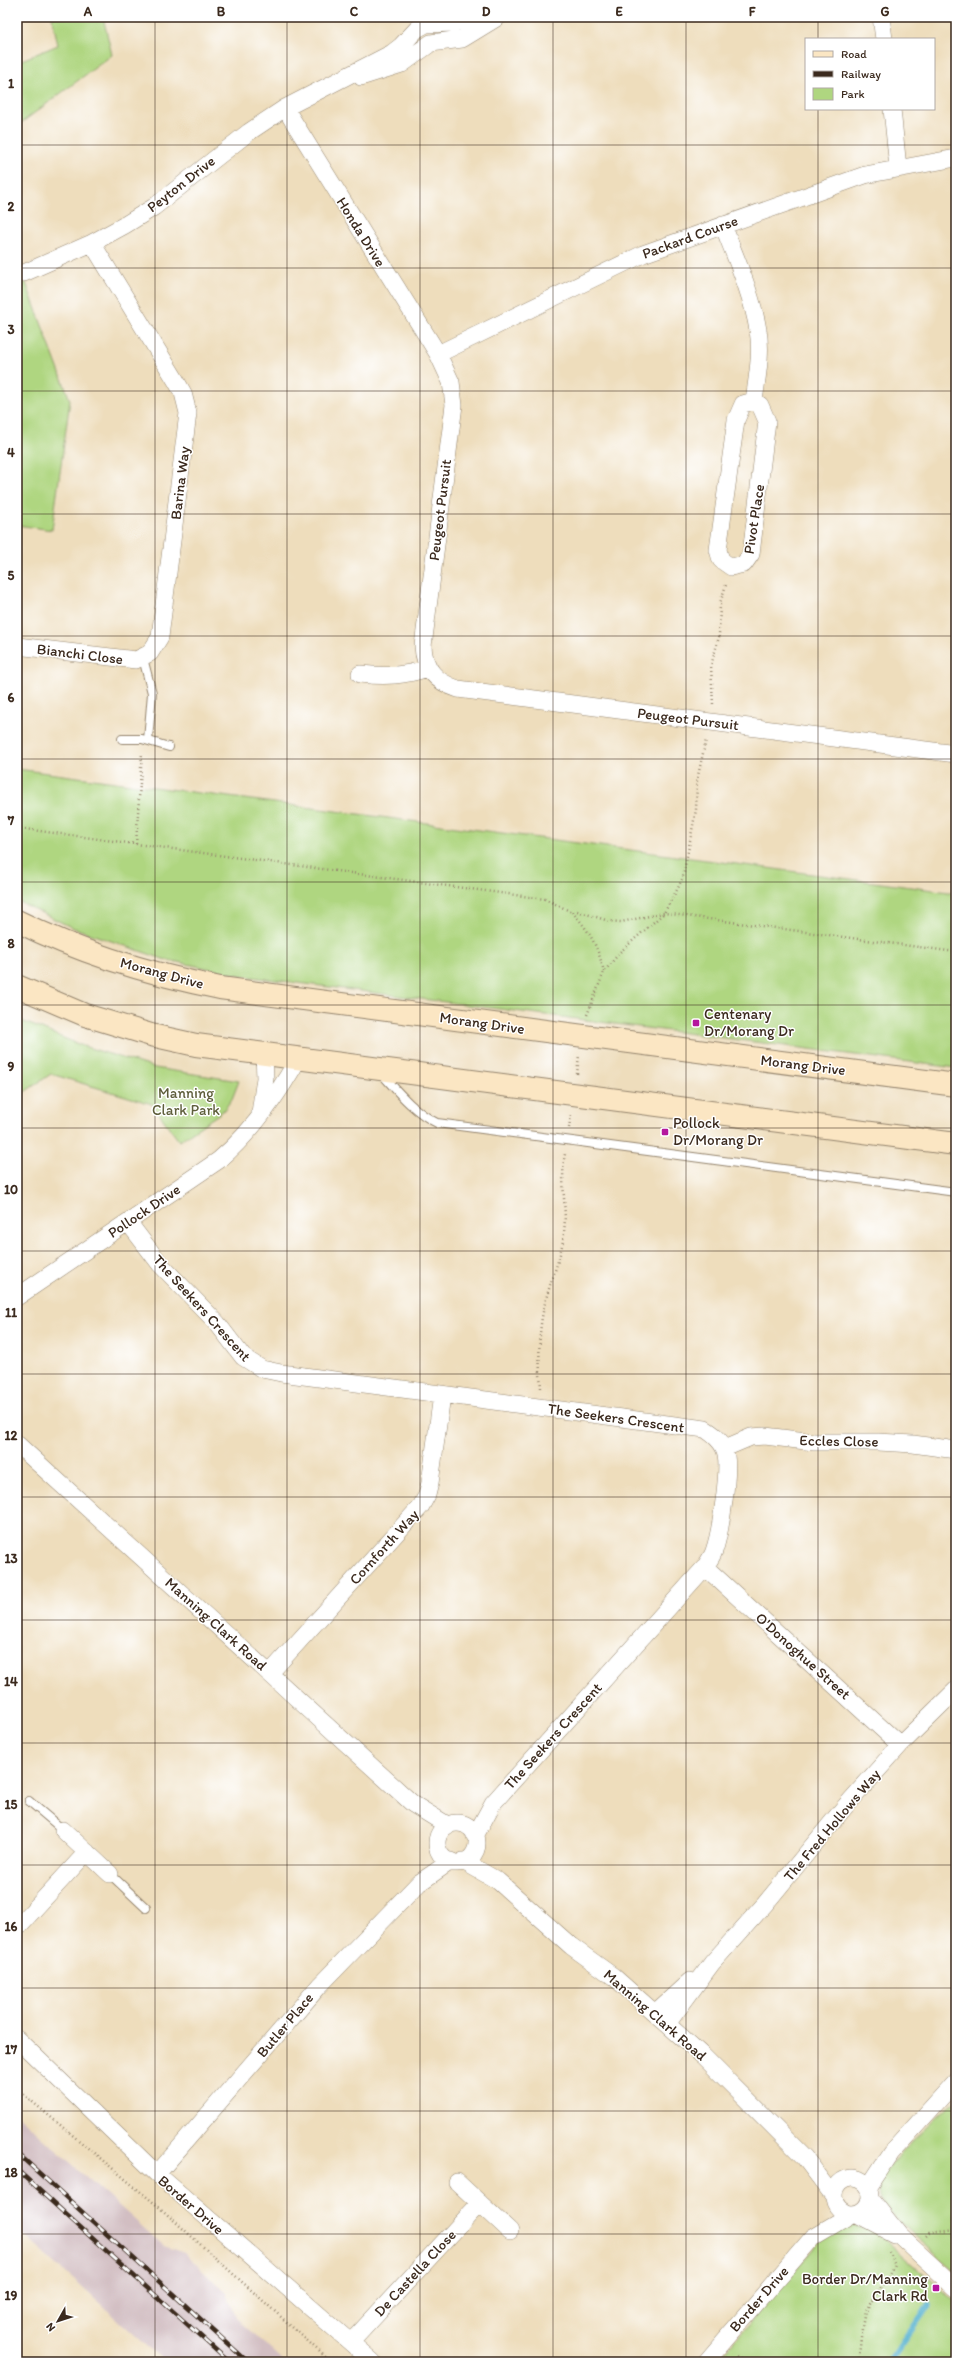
<svg xmlns="http://www.w3.org/2000/svg" width="973" height="2379" font-family="Itim,sans-serif">
<rect width="100%" height="100%" fill="#fff"/>
<filter id="ink" filterUnits="userSpaceOnUse"><feTurbulence type="fractalNoise" baseFrequency=".025" numOctaves="2"/><feDisplacementMap in="SourceGraphic" scale="8" xChannelSelector="R" yChannelSelector="G"/><feConvolveMatrix kernelMatrix="1 2 1 2 8 2 1 2 1" color-interpolation-filters="sRGB"/></filter>
<filter id="wash" filterUnits="userSpaceOnUse"><feTurbulence type="fractalNoise" baseFrequency=".012" numOctaves="4" result="noise"/><feDisplacementMap in="SourceGraphic" scale="16" xChannelSelector="R" yChannelSelector="G"/><feGaussianBlur stdDeviation="0.9" result="paint"/><feColorMatrix in="noise" values="0 0 0 0 0 0 0 0 0 0 0 0 0 0 0 0 0 1.4 0 .05"/><feComposite in="paint" operator="in"/></filter>
<g filter="url(#wash)">
<rect width="100%" height="100%" fill="#eeddbc"/>
<path fill="#d2bec2" d="M 17,2115 L 164,2246 L 184,2253 L 227,2292 L 236,2318 L 284,2362 L 165,2362 L 17,2229 Z"/>
<path fill="#afd680" stroke="#75804f" d="M 52,17 L 103,17 L 112,55 L 17,126 L 17,62 L 58,45 Z
M 17,259 L 70,400 L 52,530 L 17,525 Z
M 17,769 L 956,893 L 956,1068 L 244,976 L 163,959 L 71,927 L 17,901 Z
M 17,1019 L 83,1046 L 155,1068 L 239,1081 L 232,1099 L 223,1111 L 179,1141 L 152,1104 L 51,1074 L 17,1097 Z
M 956,2099 L 956,2272 C 938,2256 887,2216 879,2197 C 878,2193 878,2186 879,2182 C 885,2164 940,2115 956,2099 Z
M 852,2225 L 873,2229 L 956,2302 L 956,2362 L 716,2362 L 820,2242 L 840,2227 Z"/>
<g fill="none" stroke-linecap="round" stroke-linejoin="round">
<path stroke="#4eaecd" stroke-width="6" d="M 889,2362 L 929,2305"/>
</g>
</g>
<g filter="url(#ink)">
<g fill="none" stroke-linecap="round" stroke-linejoin="round">
<defs>
<path id="lane" d="M 143,658 L 152,693 L 148,740
M 122,739 L 142,739 L 169,747
M 381,1073 C 398,1092 414,1112 437,1123 L 956,1192
M 29,1801 L 63,1830
M 110,1874 L 146,1908"/>
<path id="street" d="M 881,17 L 884,39
M 361,77 L 402,64 L 431,43 L 462,39 L 498,17
M 285,108 L 438,354 L 451,382 L 454,405 L 423,646 C 424,669 436,682 458,689 L 956,754
M 892,109 L 898,168
M 723,225 C 736,259 752,294 758,330 C 762,353 757,378 754,401 L 760,405 L 767,421 L 751,554 L 744,564 L 731,567 L 721,560 L 718,550 L 736,420 L 743,404 L 754,401
M 24,273 L 92,243 L 125,225 L 154,207 L 249,132 L 285,108 L 392,53 L 401,46 L 417,29 L 426,24 L 455,23 L 474,17
M 438,354 L 643,254 L 865,175 L 956,158
M 17,646 L 136,660 L 150,653 L 160,637 L 188,413 L 183,393 L 175,379 L 92,243
M 360,674 C 385,677 404,676 428,668
M 260,1113 L 265,1078 L 264,1054
M 128,1222 L 160,1264 L 217,1323 L 243,1357 L 262,1369 L 281,1373 L 705,1429 C 713,1434 720,1439 724,1448 C 732,1463 720,1534 714,1551 C 712,1557 708,1562 705,1567 L 493,1803 L 475,1836
M 17,1297 L 219,1160 C 251,1133 277,1096 298,1059
M 17,1444 L 413,1804 L 447,1825
M 725,1448 L 751,1437 L 765,1436 L 814,1442 L 878,1442 L 913,1444 L 956,1450
M 705,1567 L 900,1745
M 270,1673 L 421,1506 L 427,1495 L 430,1483 L 442,1395
M437 1843a20 20 0 1 1 40 0a20 20 0 1 1-40 0Z
M 63,1830 L 110,1874
M 463,1861 L 498,1881 L 571,1946 L 614,1977 L 703,2056 L 805,2158 L 833,2195
M 17,1928 L 87,1852
M 655,2013 L 690,1981
M 667,2024 L 712,1963 L 765,1904 L 843,1809 L 900,1745 L 956,1690
M 17,2039 L 157,2174 L 373,2362
M 157,2174 L 319,1986 L 419,1883 L 451,1861
M834 2196a18 18 0 1 1 36 0a18 18 0 1 1-36 0Z
M 457,2182 L 510,2231
M 868,2188 L 891,2153 L 956,2081
M 870,2198 L 900,2236 L 956,2288
M 856,2214 L 894,2234
M 351,2342 L 480,2203
M 706,2362 L 813,2237 L 850,2215"/>
<path id="secondary" d="M 17,921 C 81,953 150,974 220,988 L 956,1085
M 17,986 L 85,1015 L 151,1035 L 196,1045 L 956,1144"/>
</defs>
<use href="#lane" stroke="#94846d" stroke-width="10"/>
<use href="#street" stroke="#94846d" stroke-width="18"/>
<use href="#secondary" stroke="#94846d" stroke-width="24"/>
<path stroke="#94846d" stroke-width="2.5" stroke-dasharray="1 3" stroke-linecap="butt" d="M 713,704 L 711,666 L 719,637 L 720,603 L 726,585
M 17,828 L 545,899 L 572,912 L 577,911 L 609,921 L 621,922 L 664,913 L 956,952
M 136,844 L 142,753
M 572,912 C 590,931 598,947 604,972
M 587,1015 L 604,972 L 620,952 L 664,913 L 678,888 L 683,877 L 696,810 L 697,780 L 706,740
M 577,1074 L 579,1055
M 569,1128 L 571,1115
M 541,1388 C 539,1363 538,1337 543,1312 C 548,1285 561,1261 564,1233 C 567,1207 560,1181 565,1154
M 17,2089 L 160,2208 L 331,2362
M 926,2236 L 929,2233 L 956,2230
M 736,2356 L 748,2362
M 859,2362 C 862,2346 862,2328 866,2312 C 872,2294 888,2283 895,2265 L 888,2252"/>
<use href="#lane" stroke="#fff" stroke-width="8"/>
<use href="#street" stroke="#fff" stroke-width="17"/>
<use href="#secondary" stroke="#fbe6c3" stroke-width="22"/>
<defs>
<path id="rail" d="M 17,2153 L 248,2362
M 17,2170 L 229,2362"/>
</defs>
<use href="#rail" stroke="#3b2a1e" stroke-width="4.5"/>
<use href="#rail" stroke="#fff" stroke-width="3" stroke-dasharray="9" stroke-linecap="butt"/>
</g>
</g>
<path fill="none" stroke="#3b2a1e" stroke-width="1" stroke-opacity="0.55" d="M 155,17 L 155,2362M 287,17 L 287,2362M 420,17 L 420,2362M 553,17 L 553,2362M 686,17 L 686,2362M 818,17 L 818,39M 818,109 L 818,2362M 17,145 L 956,145M 17,268 L 956,268M 17,391 L 956,391M 17,514 L 956,514M 17,636 L 956,636M 17,759 L 956,759M 17,882 L 956,882M 17,1005 L 956,1005M 17,1128 L 956,1128M 17,1251 L 956,1251M 17,1374 L 956,1374M 17,1497 L 956,1497M 17,1620 L 956,1620M 17,1743 L 956,1743M 17,1865 L 956,1865M 17,1988 L 956,1988M 17,2111 L 956,2111M 17,2234 L 956,2234"/>
<g fill="#b5179e" stroke="#fff" stroke-width="1.5">
<rect x="692" y="1019" width="8" height="8" rx="2"/>
<rect x="661" y="1128" width="8" height="8" rx="2"/>
<rect x="932" y="2284" width="8" height="8" rx="2"/>
</g>
<g text-anchor="middle" dominant-baseline="central" stroke-width="3" stroke-linejoin="round" paint-order="stroke">
<g font-size="15" fill="#3b2a1e" stroke="#fff">
<text transform="translate(181 184) rotate(-38)">Peyton Drive</text>
<text transform="translate(361 232) rotate(58)">Honda Drive</text>
<text transform="translate(690 237) rotate(-20)">Packard Course</text>
<text transform="translate(180 483) rotate(-83)">Barina Way</text>
<text transform="translate(440 510) rotate(-83)">Peugeot Pursuit</text>
<text transform="translate(754 519) rotate(-81)">Pivot Place</text>
<text transform="translate(80 654) rotate(7)">Bianchi Close</text>
<text transform="translate(688 719) rotate(7)">Peugeot Pursuit</text>
<text transform="translate(162 973) rotate(15)">Morang Drive</text>
<text transform="translate(482 1023) rotate(8)">Morang Drive</text>
<text transform="translate(803 1065) rotate(7)">Morang Drive</text>
<text transform="translate(144 1211) rotate(-34)">Pollock Drive</text>
<text transform="translate(202 1308) rotate(48)">The Seekers Crescent</text>
<text transform="translate(616 1418) rotate(8)">The Seekers Crescent</text>
<text transform="translate(839 1441) rotate(1)">Eccles Close</text>
<text transform="translate(384 1547) rotate(-48)">Cornforth Way</text>
<text transform="translate(216 1624) rotate(42)">Manning Clark Road</text>
<text transform="translate(803 1656) rotate(42)">O'Donoghue Street</text>
<text transform="translate(553 1736) rotate(-48)">The Seekers Crescent</text>
<text transform="translate(832 1825) rotate(-50)">The Fred Hollows Way</text>
<text transform="translate(655 2015) rotate(41)">Manning Clark Road</text>
<text transform="translate(285 2025) rotate(-50)">Butler Place</text>
<text transform="translate(191 2205) rotate(41)">Border Drive</text>
<text transform="translate(415 2273) rotate(-47)">De Castella Close</text>
<text transform="translate(759 2299) rotate(-49)">Border Drive</text>
</g>
<g font-size="15" fill="#3b2a1e" stroke="#fff" text-anchor="start">
<text x="704" y="1014">Centenary<tspan x="704" dy="17">Dr/Morang Dr</tspan></text>
<text x="673" y="1123">Pollock<tspan x="673" dy="17">Dr/Morang Dr</tspan></text>
<text x="928" y="2279" text-anchor="end">Border Dr/Manning<tspan x="928" dy="17">Clark Rd</tspan></text>
</g>
<g font-size="15" fill="#5e5e3b" stroke="#fff">
<text x="186" y="1093">Manning<tspan x="186" dy="17">Clark Park</tspan></text>
</g>
</g>
<rect width="973" height="2379" fill="none" stroke="#fff" stroke-width="44"/>
<rect x="805" y="38" width="130" height="72" fill="#ffffff" stroke="#b1aaa5"/>
<rect x="813" y="51" width="20" height="6" fill="#fbe6c3" stroke="#b1aaa5"/>
<text x="841" y="58" font-size="12" fill="#3b2a1e">Road</text>
<rect x="813" y="71" width="20" height="6" fill="#3b2a1e" stroke="#b1aaa5"/>
<text x="841" y="78" font-size="12" fill="#3b2a1e">Railway</text>
<rect x="813" y="88" width="20" height="12" fill="#afd680" stroke="#b1aaa5"/>
<text x="841" y="98" font-size="12" fill="#3b2a1e">Park</text>
<g transform="translate(58 2321) rotate(231)" stroke="#ffffff" stroke-width="3" paint-order="stroke">
<path d="M0-3L7 15L0 10L-7 15Z" fill="#3b2a1e"/>
<text y="-6" font-size="11" font-weight="bold" text-anchor="middle" fill="#3b2a1e">N</text>
</g>
<rect x="22" y="22" width="929" height="2335" fill="none" stroke="#3b2a1e" stroke-width="1.5"/>
<g font-size="13" text-anchor="middle" font-weight="bold" fill="#3b2a1e">
<text x="88" y="16">A</text>
<text x="221" y="16">B</text>
<text x="354" y="16">C</text>
<text x="486" y="16">D</text>
<text x="619" y="16">E</text>
<text x="752" y="16">F</text>
<text x="885" y="16">G</text>
<text x="11" y="88">1</text>
<text x="11" y="211">2</text>
<text x="11" y="334">3</text>
<text x="11" y="457">4</text>
<text x="11" y="580">5</text>
<text x="11" y="702">6</text>
<text x="11" y="825">7</text>
<text x="11" y="948">8</text>
<text x="11" y="1071">9</text>
<text x="11" y="1194">10</text>
<text x="11" y="1317">11</text>
<text x="11" y="1440">12</text>
<text x="11" y="1563">13</text>
<text x="11" y="1686">14</text>
<text x="11" y="1809">15</text>
<text x="11" y="1931">16</text>
<text x="11" y="2054">17</text>
<text x="11" y="2177">18</text>
<text x="11" y="2300">19</text>
</g>
</svg>
